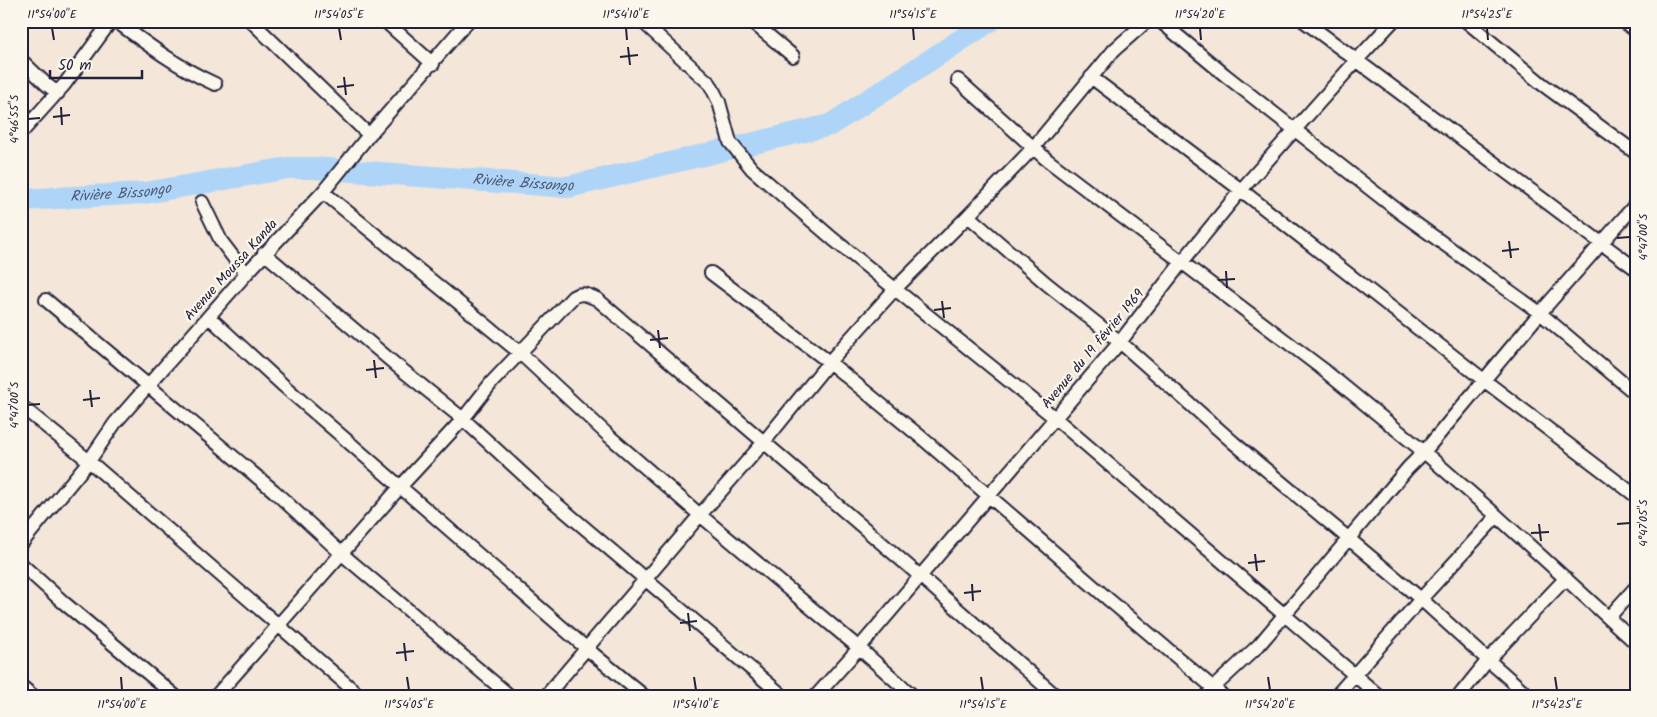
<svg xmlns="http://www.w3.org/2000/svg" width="1657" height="717" font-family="Kalam,sans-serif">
<rect width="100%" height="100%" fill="#f4e6d9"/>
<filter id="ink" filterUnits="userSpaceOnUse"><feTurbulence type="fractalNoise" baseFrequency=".02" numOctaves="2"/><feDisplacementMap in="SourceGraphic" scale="10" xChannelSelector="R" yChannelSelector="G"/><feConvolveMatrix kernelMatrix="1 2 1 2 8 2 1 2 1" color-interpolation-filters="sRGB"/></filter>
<g filter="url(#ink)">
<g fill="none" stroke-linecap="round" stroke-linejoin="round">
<path stroke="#aed5f8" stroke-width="22" id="s1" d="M 21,200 L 145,193 L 288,168 L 313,168 L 568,187 L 830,125 L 990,21"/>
<defs>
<path id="minor" d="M 116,21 C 148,45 179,68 215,84
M 251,21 L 369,135
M 385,21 L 433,64
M 642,21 L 710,84 L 719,102 L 730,142 L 752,169 L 833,239 L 1055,418 L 1379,696
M 751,21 L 793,56
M 1160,21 L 1225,75 L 1401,213 L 1540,313 L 1636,394
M 1304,21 L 1636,269
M 1466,21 L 1542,84 L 1636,153
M 1623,21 L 1636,31
M 21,60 L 47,85 L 58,93
M 1091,77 L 1241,190 L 1485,381 L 1636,496
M 958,80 L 1046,159 L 1320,367 L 1424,452 L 1497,516 L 1636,643
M 21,133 L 64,85 L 111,21
M 323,192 L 519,352 L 609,436 L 700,515 L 859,648 L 913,696
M 202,202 L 221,241 L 246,274
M 968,216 L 1047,284 L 1120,342 L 1234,443 L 1421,599 L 1488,660 L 1529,696
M 264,253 L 396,365 L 463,419 L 540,490 L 783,696
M 711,273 L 829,362 L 922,438 L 1108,599 L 1223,696
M 46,300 L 274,491 L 342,554 L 510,696
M 209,317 L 284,386 L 586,648 L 644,696
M 21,406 L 89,461 L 360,696
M 21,544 L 89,461 L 115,423 L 246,274 L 323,192 L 369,135 L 468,21
M 21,564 L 63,602 L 175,696
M 1609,617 L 1636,587
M 21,686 L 33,696
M 216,696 L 401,486 L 463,419 L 492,382 L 573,297 C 582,291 589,296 597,299 L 920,576 L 1056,696
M 546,696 L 700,515 L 764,442 L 829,362 L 895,289 L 968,216 L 1033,148 L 1114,50 L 1147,21
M 816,696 L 859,648 L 1120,342 L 1182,262 L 1241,190 L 1356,61 L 1393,21
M 1207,696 L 1213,688 L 1259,645 L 1408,468 L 1424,452 L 1540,313 L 1636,204
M 1336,696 L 1421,599 L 1497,516
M 1459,696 L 1488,660 L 1566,578"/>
</defs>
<use href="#minor" stroke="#22223b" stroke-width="16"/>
<use href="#minor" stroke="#fbf7ec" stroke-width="12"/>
</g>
</g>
<path fill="none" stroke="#22223b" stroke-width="2" d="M 52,28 L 54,40M 339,28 L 341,40M 626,28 L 627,40M 913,28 L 914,40M 1200,28 L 1201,40M 1487,28 L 1488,40M 628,47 L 630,65M 620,57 L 638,55M 344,77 L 346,95M 337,87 L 354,85M 61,107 L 62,125M 53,117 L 70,115M 28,119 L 40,118M 1617,238 L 1630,237M 1509,241 L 1511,258M 1502,251 L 1519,249M 1226,271 L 1227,288M 1218,280 L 1235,279M 942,301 L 944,318M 934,310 L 951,308M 658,330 L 660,348M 650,340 L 668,338M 374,360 L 376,378M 366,370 L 384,368M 90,390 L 92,407M 83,400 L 100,398M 28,405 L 40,404M 1539,524 L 1541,541M 1617,524 L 1630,523M 1531,533 L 1549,532M 1255,554 L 1257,571M 1248,563 L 1265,561M 972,584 L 973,601M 964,593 L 981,591M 688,613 L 690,631M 680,623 L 697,621M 404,643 L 406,661M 396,653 L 414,651M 121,677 L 122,690M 407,677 L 409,690M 694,677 L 696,690M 981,677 L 983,690M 1268,677 L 1270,690M 1555,677 L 1557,690"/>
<g text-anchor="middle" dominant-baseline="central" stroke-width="4.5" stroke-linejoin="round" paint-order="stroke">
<g font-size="14" fill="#22223b" stroke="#fbf7ec">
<text transform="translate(231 270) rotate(-48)">Avenue Moussa Kanda</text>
<text transform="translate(1093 349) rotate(-50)">Avenue du 19 février 1969</text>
</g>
<g font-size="15" font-style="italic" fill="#4c5874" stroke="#fbf7ec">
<text stroke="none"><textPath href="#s1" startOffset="505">Rivière Bissongo</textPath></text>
<text stroke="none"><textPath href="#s1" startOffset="100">Rivière Bissongo</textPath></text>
</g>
</g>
<rect width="1657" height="717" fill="none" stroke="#fbf7ec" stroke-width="55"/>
<path d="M50 70v8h92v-8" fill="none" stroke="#22223b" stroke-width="2.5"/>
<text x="58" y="70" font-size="15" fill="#22223b" stroke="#fbf7ec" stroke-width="4" paint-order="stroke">50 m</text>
<rect x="28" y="28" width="1602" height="662" fill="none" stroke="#22223b" stroke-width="2"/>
<g font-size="12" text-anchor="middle" fill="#22223b">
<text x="52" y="18">11°54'00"E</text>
<text x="339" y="18">11°54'05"E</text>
<text x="626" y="18">11°54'10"E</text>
<text x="913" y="18">11°54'15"E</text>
<text x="1200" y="18">11°54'20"E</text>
<text x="1487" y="18">11°54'25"E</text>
<text transform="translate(14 119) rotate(-90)" y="4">4°46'55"S</text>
<text transform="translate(1643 237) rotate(-90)" y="4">4°47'00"S</text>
<text transform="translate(14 405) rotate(-90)" y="4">4°47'00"S</text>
<text transform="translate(1643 523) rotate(-90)" y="4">4°47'05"S</text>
<text x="122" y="708">11°54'00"E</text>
<text x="409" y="708">11°54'05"E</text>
<text x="696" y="708">11°54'10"E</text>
<text x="983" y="708">11°54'15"E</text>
<text x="1270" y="708">11°54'20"E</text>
<text x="1557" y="708">11°54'25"E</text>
</g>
</svg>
